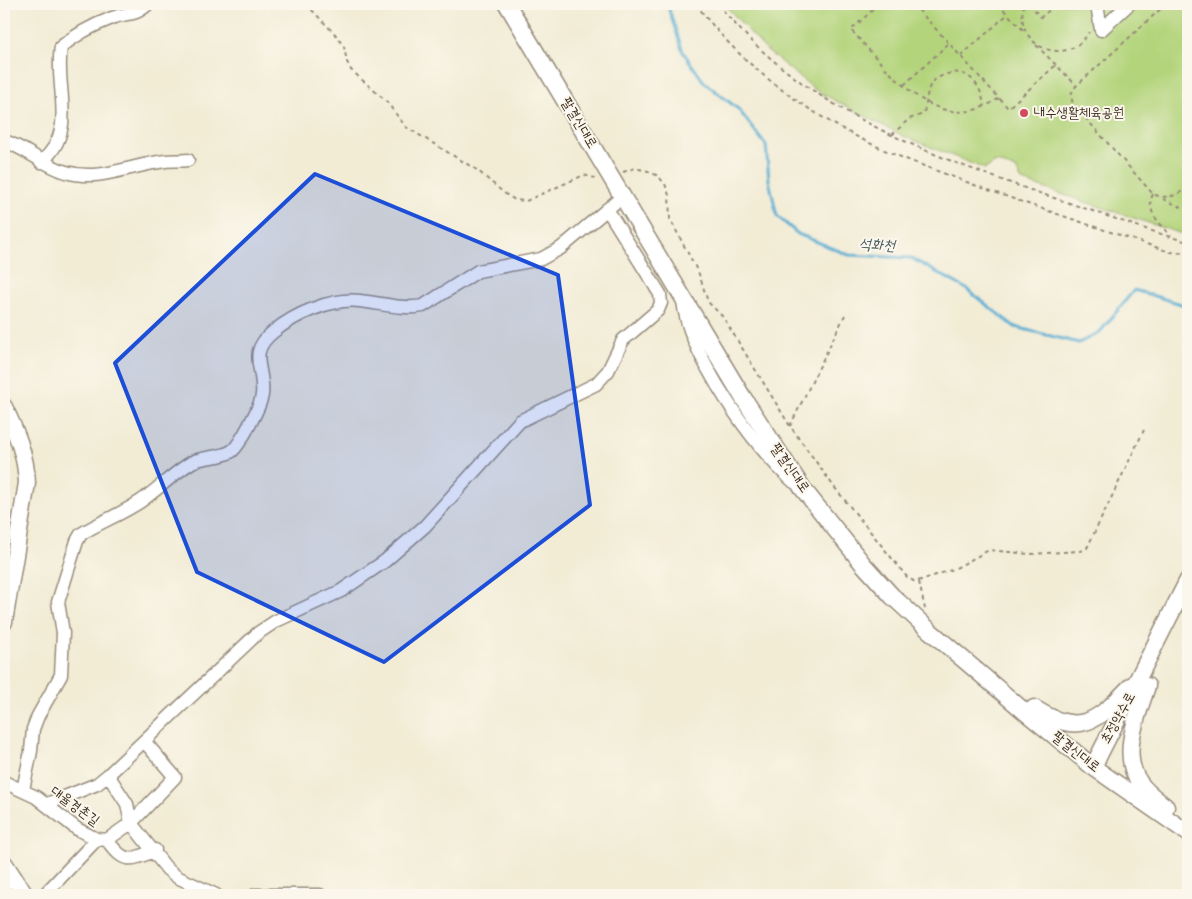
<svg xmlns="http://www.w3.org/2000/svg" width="1192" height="899" font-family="'Architects Daughter','Poor Story',sans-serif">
<rect width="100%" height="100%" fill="#fbf7ec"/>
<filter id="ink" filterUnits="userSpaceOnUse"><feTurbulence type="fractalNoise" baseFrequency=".02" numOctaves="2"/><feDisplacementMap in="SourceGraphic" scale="10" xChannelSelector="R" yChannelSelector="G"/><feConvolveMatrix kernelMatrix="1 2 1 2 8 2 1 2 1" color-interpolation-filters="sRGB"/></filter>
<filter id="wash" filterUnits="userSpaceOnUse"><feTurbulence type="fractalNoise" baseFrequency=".0096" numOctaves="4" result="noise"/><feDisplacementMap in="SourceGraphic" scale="20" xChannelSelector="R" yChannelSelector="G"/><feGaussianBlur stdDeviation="1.12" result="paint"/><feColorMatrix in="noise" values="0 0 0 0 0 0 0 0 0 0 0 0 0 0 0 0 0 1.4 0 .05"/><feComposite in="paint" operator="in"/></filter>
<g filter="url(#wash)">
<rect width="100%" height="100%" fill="#f2ecd5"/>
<path fill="#b4d47b" stroke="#787f4c" d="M 724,4 L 1188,4 L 1188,236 L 1022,181 L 1016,169 L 996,162 L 985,169 L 901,135 L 817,91 L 766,50 Z"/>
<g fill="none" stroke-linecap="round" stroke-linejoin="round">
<path stroke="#56add3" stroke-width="3" d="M 667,4 L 683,52 L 704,82 L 738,109 L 766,145 L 769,180 L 777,216 L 798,234 L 849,255 L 911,258 L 965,288 L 1015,327 L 1079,343 L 1100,332 L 1134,290 L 1188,306"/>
</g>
</g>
<g filter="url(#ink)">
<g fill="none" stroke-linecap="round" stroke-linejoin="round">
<defs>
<path id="minor" d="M 1097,4 L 1101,30
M 1101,30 L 1129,4
M 4,141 C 26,148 43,165 66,172 C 100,182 131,165 165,161 C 172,160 180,161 188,160
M 41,162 C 79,131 54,88 61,47 C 76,34 94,25 112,18 C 129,11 132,18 148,4
M 683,300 C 687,351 754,449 794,482
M 108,775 L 127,804 L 131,823
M 4,782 L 36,797 L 77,829 L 97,839 L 107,840 L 131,823 L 167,869 L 177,877 L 216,895
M 23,790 L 31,751 L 33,729 L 38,716 L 61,675 L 63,633 L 58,602 L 77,541 L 81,534 C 100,522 122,514 141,501 C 158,489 174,473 192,462 C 204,456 222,458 232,451 C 240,445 261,405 262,395 C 265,368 246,354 273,332 C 295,314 331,298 360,301 C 380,303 403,310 423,306 L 478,271 L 541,259 L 561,248 L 623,196
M 47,804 L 97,784 L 108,775 L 258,633 L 276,621 L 341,591 L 385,561 L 425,526 L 520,421 L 596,384 L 608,371 L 623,340 L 658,310 L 661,303 L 660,294 L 607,209
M 131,823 L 175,777 L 144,741
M 107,840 C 124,863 129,862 155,850
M 4,885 L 13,879
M 44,895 L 97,839
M 255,895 L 320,895"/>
<path id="major" d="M 507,4 L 742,396 L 803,489 L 863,564 L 892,596 L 930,631 L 1024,711 L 1093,767 L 1188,833
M 4,407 C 16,432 26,454 27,483 L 4,622
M 1147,686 C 1138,715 1119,755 1140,783 C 1146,792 1157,800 1166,807
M 1034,708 C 1081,738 1097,721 1132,685
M 1093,767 L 1188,580
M 4,863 L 25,895"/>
</defs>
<use href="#minor" stroke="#968b7a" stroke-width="15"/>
<use href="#major" stroke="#968b7a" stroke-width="19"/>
<path stroke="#968b7a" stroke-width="2" stroke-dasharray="4 4" stroke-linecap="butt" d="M 306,4 L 336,35 L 344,47 L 347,62 L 351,70 L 386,101 L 406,127 L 477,170 L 504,193 L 515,200 L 526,201 L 584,175 L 595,178
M 696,4 C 741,66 809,115 878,147 C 910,162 944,173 977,186 C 1041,209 1105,230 1170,252 L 1188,253
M 718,4 C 802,109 928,155 1051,197 C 1097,212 1142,229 1188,242
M 879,4 L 851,30 C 889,70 937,142 999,98
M 913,4 L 1008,108 L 1056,65
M 998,4 L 1025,32
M 1024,4 C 1012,46 1067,70 1089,32
M 1029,4 L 1041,17 L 1057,4
M 1166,4 L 1073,89 L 1071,96 L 1073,104 L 1153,194 C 1167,200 1177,196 1188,187
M 1036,45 L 1077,86
M 961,56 L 1008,14
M 904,85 L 949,43
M 892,135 L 909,119 L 923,114 C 928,104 925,94 931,84 C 934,79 941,76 947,74 C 969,67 982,87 984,106
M 623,172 L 635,168 L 648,171 L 658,176 L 665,184 L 669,195 L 670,219 L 699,274 L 708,302 L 723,317 L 790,426 L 835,488 L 907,577 L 915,582 L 954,569 L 989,550 L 1029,554 L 1081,551 L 1087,548 L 1144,430
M 1153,194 C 1145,212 1160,223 1171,236
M 1163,199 L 1181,207 L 1188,208
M 790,426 L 845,315
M 919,582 L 925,609"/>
<use href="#minor" stroke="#fff" stroke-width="12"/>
<use href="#major" stroke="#fff" stroke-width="16"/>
</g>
</g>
<path fill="#1d4ed8" fill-opacity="0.2" stroke="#1d4ed8" stroke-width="4" stroke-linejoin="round" d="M 315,174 L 558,275 L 590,505 L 384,662 L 197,572 L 115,363 Z"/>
<circle fill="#d1495b" stroke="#fbf7ec" stroke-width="2" cx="1024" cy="113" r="5"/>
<g text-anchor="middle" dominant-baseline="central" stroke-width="4" stroke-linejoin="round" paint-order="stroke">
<g font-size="14" fill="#3b2a1e" stroke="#fbf7ec" text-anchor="start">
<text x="1034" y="113">내수생활체육공원</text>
</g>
<g font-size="14" fill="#3b2a1e" stroke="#fbf7ec">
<text transform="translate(579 123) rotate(59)">팔결신대로</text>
<text transform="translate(790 468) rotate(55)">팔결신대로</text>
<text transform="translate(1118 718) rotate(-61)">초정약수로</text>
<text transform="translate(1076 752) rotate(38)">팔결신대로</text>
<text transform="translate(75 806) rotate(36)">대율경촌길</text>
</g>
<g font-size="15" font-style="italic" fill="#44585d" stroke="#fbf7ec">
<text transform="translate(877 245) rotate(3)">석화천</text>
</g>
</g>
<rect width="1192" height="899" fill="none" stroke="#fbf7ec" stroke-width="20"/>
</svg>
